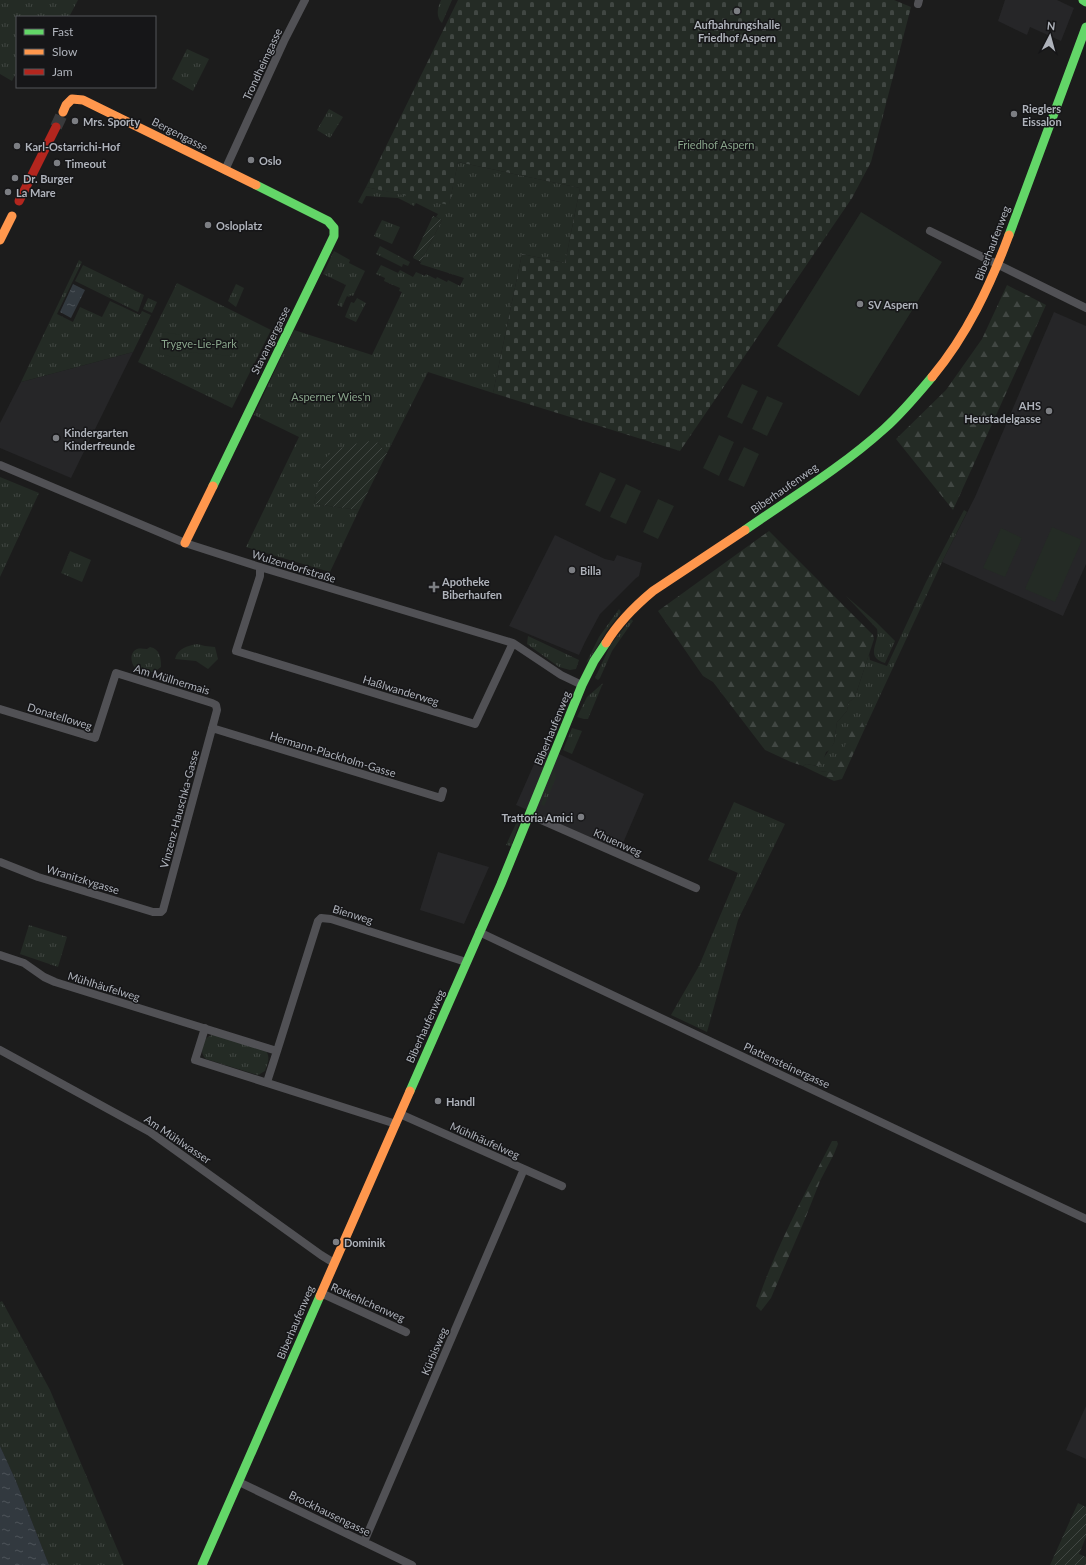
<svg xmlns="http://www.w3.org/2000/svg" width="1086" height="1565" font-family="Lato,sans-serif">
<defs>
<pattern id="grass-tufts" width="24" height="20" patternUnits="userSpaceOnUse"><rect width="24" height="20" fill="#242b25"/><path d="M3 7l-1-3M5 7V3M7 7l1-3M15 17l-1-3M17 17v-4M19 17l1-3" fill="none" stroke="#414743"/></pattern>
<pattern id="forest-firs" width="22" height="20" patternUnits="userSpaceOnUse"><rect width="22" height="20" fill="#242b25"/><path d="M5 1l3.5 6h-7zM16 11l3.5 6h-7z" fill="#414743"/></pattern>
<pattern id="cemetery-stones" width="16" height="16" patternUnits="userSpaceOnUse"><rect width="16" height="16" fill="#242b25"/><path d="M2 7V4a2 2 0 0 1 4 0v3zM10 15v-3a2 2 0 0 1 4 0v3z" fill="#414743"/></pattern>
<pattern id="garden-furrows" width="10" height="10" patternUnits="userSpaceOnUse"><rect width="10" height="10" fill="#242b25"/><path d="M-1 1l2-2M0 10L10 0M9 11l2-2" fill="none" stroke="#414743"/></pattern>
<pattern id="water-ripples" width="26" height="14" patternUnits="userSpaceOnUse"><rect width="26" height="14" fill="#32393f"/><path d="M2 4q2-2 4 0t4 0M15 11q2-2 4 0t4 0" fill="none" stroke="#4d5359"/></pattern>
</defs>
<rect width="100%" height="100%" fill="#1c1c1c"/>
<path fill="#262628" d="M 1005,0 L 1057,0 L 1074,8 L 1061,41 L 1030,27 L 1027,35 L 998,21 Z
M 1054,312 L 1086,326 L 1086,564 L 1063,616 L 942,562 L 975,497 Z
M 133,352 L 71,478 L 0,448 L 0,423 L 21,382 Z
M 555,535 L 605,559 L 614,561 L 617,555 L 642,563 L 639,576 L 635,579 L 600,614 L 585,642 L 579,655 L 509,626 Z
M 542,746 L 644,794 L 620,850 L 516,805 Z
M 438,852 L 489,867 L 464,924 L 420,910 Z
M 1086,1406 L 1086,1459 L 1066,1450 Z"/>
<path fill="url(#grass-tufts)" d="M 0,0 L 78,0 L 69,17 L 17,17 L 17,71 L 12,81 L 0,74 Z
M 441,0 L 452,0 L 442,23 C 435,16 438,7 441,0 Z
M 187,49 L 209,59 L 193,91 L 172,79 Z
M 329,109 L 343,117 L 330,138 L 317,130 Z
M 458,162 L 580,188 L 565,263 L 522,254 L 493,393 L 428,372 L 387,453 L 377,442 L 322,470 L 314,504 L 359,510 L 330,572 L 246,547 L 299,437 L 254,415 L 294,330 L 372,355 L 402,292 L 399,291 L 400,288 L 384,281 L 385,278 L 376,274 L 381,265 L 398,273 L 400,270 L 413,277 L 416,272 L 425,276 L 426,274 L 436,279 L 437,277 L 447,282 L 448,280 L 460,286 L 464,278 L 420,264 L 442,220 L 436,217 L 438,214 L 416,203 L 414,206 L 398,198 L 366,196 L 362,204 L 358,202 L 366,187 L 449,204 Z
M 382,220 L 400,227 L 392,244 L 374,236 Z
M 380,246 L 410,262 L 408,266 L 403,264 L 402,267 L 376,254 Z
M 334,251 L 350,260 L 349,263 L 365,271 L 353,296 L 351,295 L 349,297 L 347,296 L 342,307 L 337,305 L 346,285 L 323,274 Z
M 79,260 L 82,262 L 57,314 L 73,322 L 80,307 L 102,317 L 110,301 L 140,315 L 142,311 L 151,315 L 133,352 L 21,382 Z
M 83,265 L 144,295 L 138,312 L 75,281 Z
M 177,283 L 271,330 L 232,408 L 138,362 Z
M 236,284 L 244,288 L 236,307 L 228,301 Z
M 148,298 L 157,302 L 152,313 L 143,309 Z
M 357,298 L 366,303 L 356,322 L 345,317 L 351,302 L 354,303 Z
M 0,477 L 39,493 L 0,577 Z
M 964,510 L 967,512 L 942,562 L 865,728 L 862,722 L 834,773 L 820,771 L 813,771 L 803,766 L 806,764 L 818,766 L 834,743 L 837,722 L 847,711 L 848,703 L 855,697 L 874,639 L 869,654 L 870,660 L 887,666 L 926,582 Z
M 70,551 L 91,560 L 82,582 L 61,573 Z
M 846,596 L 875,621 L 895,641 L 885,663 C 864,657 880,643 877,629 Z
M 619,609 L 621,612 L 606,632 L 589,660 L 586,663 L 599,637 Z
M 631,619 L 633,621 L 612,651 L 600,678 L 598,680 L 595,678 L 611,644 Z
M 528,636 L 579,660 L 576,669 L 570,670 L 559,667 L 527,644 Z
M 197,644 L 205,646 L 215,647 L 218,659 L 208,669 L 196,661 L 175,659 C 178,648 187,646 197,644 Z
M 150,647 C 160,649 161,658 161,667 L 154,672 C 149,672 143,672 138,670 C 130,666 129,652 137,649 C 141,648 144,649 147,649 Z
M 603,683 L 588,719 L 584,719 L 577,717 L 587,697 Z
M 572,728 L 582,731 L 572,754 L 563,750 Z
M 554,770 L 556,776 L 555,780 L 544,806 L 541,804 Z
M 734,802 L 785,824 L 738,920 L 707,1032 L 671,1015 L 699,966 L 738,873 L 708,860 Z
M 520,815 L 522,815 L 511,846 L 506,845 Z
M 29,925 L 67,937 L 58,967 L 20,954 Z
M 214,1034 L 266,1051 C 271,1058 267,1064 265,1071 L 258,1075 L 206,1059 C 199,1053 203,1046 206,1038 Z
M 2,1301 L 50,1390 L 124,1565 L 49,1565 L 16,1481 L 0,1446 L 0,1302 Z"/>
<path fill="url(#forest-firs)" d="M 1007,285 L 1046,305 L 953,510 L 896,439 L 946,390 L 982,339 Z
M 769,531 L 873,635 L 874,639 L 855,697 L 848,703 L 847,711 L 837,722 L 834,743 L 830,750 L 826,752 L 822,764 L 818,766 L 806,764 L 803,766 L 791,762 L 765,750 L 713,682 L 703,676 L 658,611 Z
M 855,721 L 862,722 L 865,728 L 842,779 L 834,781 L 813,771 L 820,771 L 834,773 Z
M 832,1141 L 837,1141 L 838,1144 L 834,1154 L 820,1181 L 805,1219 L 771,1298 L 761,1311 L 756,1306 C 774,1251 805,1193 832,1141 Z"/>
<path fill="url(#cemetery-stones)" d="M 458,0 L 894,0 L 911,7 L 871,162 L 852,198 L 680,451 L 493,393 L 522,254 L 565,263 L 580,188 L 458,162 L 449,205 L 366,187 Z"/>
<path fill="url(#garden-furrows)" d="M 433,216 L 442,220 L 421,262 L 413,258 Z
M 370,441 L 377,442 L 387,453 L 359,510 L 314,504 C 317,493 320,466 326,458 C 333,448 358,443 370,441 Z
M 1078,1503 L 1086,1507 L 1086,1537 L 1079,1554 L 1086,1557 L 1086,1565 L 1050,1565 Z"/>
<path fill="#242b25" d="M 861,212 L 942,262 L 859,396 L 777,346 Z
M 162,332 L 182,335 L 179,357 L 159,355 Z
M 189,338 L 234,343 L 232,356 L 187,352 Z
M 742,384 L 758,391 L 742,424 L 727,417 Z
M 767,396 L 783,403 L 767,436 L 752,429 Z
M 719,435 L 734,442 L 719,476 L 703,468 Z
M 744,447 L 759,454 L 744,487 L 728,480 Z
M 600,472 L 616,479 L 600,512 L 585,505 Z
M 626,484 L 641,491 L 626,524 L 610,517 Z
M 658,499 L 674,506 L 658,539 L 643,532 Z
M 1052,527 L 1082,540 L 1055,602 L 1025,589 Z
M 1001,528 L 1022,538 L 1005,577 L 983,568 Z"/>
<path fill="url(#water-ripples)" d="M 73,284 L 85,290 L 71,318 L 60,312 Z
M 0,1446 L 16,1481 L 49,1565 L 0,1565 Z"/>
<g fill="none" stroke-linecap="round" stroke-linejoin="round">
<path stroke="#393a3c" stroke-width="12" stroke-dasharray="12 6" stroke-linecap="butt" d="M 56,127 L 63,112"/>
<path stroke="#515155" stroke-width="8" d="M 918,4 L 919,0
M 225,170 L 284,41 L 305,0
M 930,231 L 1086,308
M 0,465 L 185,543 L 260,567 L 513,643 L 561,675 L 582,685
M 260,567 L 260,576 L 236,651 L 475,724 L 513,643
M 0,709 L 95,738 L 116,673 L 212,703 L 216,705 L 217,710 L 163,910 L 161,912 L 153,912 L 38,877 L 0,862
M 212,728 L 441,798 L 443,791
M 530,815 L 696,888
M 479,932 L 1086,1219
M 0,955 L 24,963 L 44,977 L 55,982 L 277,1051 L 267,1082
M 205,1028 L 195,1060 L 396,1124
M 0,1050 L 150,1132 L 321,1255 L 334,1263
M 277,1051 L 318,921 L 321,918 L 331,919 L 466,962
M 400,1114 L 562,1186
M 321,1293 L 406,1332
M 239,1482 L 412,1565
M 364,1542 L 524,1169"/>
<path stroke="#63d668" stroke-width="9" d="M 1083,0 L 1086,2
M 1009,235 L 1086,27
M 213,486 L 334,236 L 334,228 L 328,221 L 256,185
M 745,530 C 791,498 842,467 884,429 C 901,414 917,395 932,377
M 410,1091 L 501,884 L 582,685 L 594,661 L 606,643
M 202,1565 L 320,1296"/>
<path stroke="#ff974d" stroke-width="9" d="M 63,112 L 66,105 L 72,99 L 83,100 L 256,185
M 0,240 L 12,216
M 932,377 C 967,335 990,286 1009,235
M 185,543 L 213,486
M 606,643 C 618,623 635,606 653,591 L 745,530
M 320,1296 L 410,1091"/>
<path stroke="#b3261e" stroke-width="9" d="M 19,201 L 56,127"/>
</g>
<g fill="#7c7e83" stroke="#161618" stroke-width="1.5">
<circle cx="737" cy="11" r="4"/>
<circle cx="1014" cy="114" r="4"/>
<circle cx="75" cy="121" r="4"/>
<circle cx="17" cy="146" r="4"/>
<circle cx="251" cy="160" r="4"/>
<circle cx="57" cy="163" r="4"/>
<circle cx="15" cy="178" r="4"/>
<circle cx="8" cy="192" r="4"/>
<circle cx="208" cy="225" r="4"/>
<circle cx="860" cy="304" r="4"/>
<circle cx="1049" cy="411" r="4"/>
<circle cx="56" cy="438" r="4"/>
<circle cx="572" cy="570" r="4"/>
<path d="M432 581h4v4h4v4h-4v4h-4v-4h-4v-4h4z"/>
<circle cx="581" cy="817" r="4"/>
<circle cx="438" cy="1101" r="4"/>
<circle cx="336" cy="1242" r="4"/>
</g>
<g text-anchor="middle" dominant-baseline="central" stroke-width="3" stroke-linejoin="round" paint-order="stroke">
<g font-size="11" font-weight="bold" fill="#afb3bb" stroke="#161618" text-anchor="start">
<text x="737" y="24" text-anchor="middle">Aufbahrungshalle<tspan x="737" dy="13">Friedhof Aspern</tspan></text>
<text x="1022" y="108">Rieglers<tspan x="1022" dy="13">Eissalon</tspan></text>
<text x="83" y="121">Mrs. Sporty</text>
<text x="25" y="146">Karl-Ostarrichi-Hof</text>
<text x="259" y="160">Oslo</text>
<text x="65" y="163">Timeout</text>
<text x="23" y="178">Dr. Burger</text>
<text x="16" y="192">La Mare</text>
<text x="216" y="225">Osloplatz</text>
<text x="868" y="304">SV Aspern</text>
<text x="1041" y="405" text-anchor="end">AHS<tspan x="1041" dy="13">Heustadelgasse</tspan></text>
<text x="64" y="432">Kindergarten<tspan x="64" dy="13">Kinderfreunde</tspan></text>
<text x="580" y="570">Billa</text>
<text x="442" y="581">Apotheke<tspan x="442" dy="13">Biberhaufen</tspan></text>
<text x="573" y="817" text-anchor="end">Trattoria Amici</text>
<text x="446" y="1101">Handl</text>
<text x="344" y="1242">Dominik</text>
</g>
<g font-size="11" fill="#afb3bb" stroke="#161618">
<text transform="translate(262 64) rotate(-65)">Trondheimgasse</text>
<text transform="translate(180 134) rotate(27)">Bergengasse</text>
<text transform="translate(992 243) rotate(-69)">Biberhaufenweg</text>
<text transform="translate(270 340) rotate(-64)">Stavangergasse</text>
<text transform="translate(784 488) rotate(-35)">Biberhaufenweg</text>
<text transform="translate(294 566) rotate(17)">Wulzendorfstraße</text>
<text transform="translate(172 679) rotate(17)">Am Müllnermais</text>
<text transform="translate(401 690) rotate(17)">Haßlwanderweg</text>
<text transform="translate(60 716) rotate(17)">Donatelloweg</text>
<text transform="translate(552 728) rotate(-68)">Biberhaufenweg</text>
<text transform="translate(333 754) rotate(17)">Hermann-Plackholm-Gasse</text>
<text transform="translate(179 809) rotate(-75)">Vinzenz-Hauschka-Gasse</text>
<text transform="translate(618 842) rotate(24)">Khuenweg</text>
<text transform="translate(83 879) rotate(17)">Wranitzkygasse</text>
<text transform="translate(353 914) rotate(17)">Bienweg</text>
<text transform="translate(104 986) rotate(17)">Mühlhäufelweg</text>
<text transform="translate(425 1026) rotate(-66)">Biberhaufenweg</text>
<text transform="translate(787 1065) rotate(25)">Plattensteinergasse</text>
<text transform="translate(178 1139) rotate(34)">Am Mühlwasser</text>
<text transform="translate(485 1140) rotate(24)">Mühlhäufelweg</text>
<text transform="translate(368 1302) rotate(24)">Rotkehlchenweg</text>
<text transform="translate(295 1322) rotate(-67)">Biberhaufenweg</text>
<text transform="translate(434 1351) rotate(-67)">Kürbisweg</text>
<text transform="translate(330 1513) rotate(26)">Brockhausengasse</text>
</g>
<g font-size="11" fill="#88a48a" stroke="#161618">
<text x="716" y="144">Friedhof Aspern</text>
<text x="199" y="343">Trygve-Lie-Park</text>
<text x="331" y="396">Asperner Wies'n</text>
</g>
</g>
<rect x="16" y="16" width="140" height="72" fill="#161618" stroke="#535559"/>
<rect x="24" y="29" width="20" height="6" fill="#63d668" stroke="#535559"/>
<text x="52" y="36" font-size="12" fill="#afb3bb">Fast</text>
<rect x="24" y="49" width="20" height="6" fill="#ff974d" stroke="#535559"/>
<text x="52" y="56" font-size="12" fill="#afb3bb">Slow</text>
<rect x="24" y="69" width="20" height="6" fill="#b3261e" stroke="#535559"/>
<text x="52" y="76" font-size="12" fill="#afb3bb">Jam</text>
<g transform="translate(1050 36) rotate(6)" stroke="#161618" stroke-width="3" paint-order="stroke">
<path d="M0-3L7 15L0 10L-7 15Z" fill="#afb3bb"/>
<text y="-6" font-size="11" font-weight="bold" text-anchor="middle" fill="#afb3bb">N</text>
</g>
</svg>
